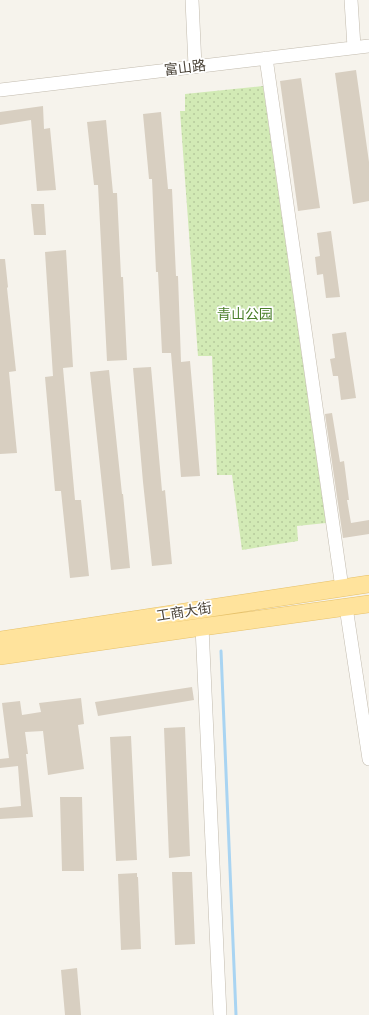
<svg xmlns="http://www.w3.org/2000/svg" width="369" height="1015" font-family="'Nunito Sans','Noto Sans SC',sans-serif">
<defs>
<pattern id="grass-dots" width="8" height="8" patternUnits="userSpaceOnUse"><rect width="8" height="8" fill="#d2eab5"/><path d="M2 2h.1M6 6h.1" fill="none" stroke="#b6ca9c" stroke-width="1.8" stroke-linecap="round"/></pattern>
</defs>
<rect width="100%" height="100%" fill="#f6f3ec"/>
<path fill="url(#grass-dots)" d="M 263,86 L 326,523 L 297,526 L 298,541 L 242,550 L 232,475 L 217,475 L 212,356 L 198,356 L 180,111 L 185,111 L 185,94 Z"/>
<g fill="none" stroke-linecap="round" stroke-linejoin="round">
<path stroke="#a9d4f2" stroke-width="3" d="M 221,651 L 236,1015"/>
</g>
<path fill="#d8cfc1" d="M 356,70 L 369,162 L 369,201 L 353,204 L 335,73 Z
M 301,78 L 320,208 L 298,211 L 280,81 Z
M 43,106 L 44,129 L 50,128 L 56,190 L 37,191 L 31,120 L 0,125 L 0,112 Z
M 161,112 L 168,189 L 172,189 L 176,276 L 178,276 L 181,362 L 190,361 L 200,476 L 181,477 L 171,353 L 162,353 L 158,272 L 156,272 L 152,179 L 149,179 L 143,114 Z
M 106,120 L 113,193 L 117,193 L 121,277 L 123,277 L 127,360 L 107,361 L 98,185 L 94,185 L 87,122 Z
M 31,204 L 44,204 L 46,235 L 34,235 Z
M 331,231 L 340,297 L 326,298 L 323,274 L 317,275 L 315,257 L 320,256 L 317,233 Z
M 66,250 L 73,367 L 63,368 L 75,500 L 81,500 L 89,576 L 70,578 L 61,491 L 55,491 L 45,377 L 53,376 L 45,252 Z
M 0,259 L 5,259 L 8,287 L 7,288 L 16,371 L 9,372 L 17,453 L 0,454 Z
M 346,332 L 356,398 L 341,400 L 338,376 L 333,376 L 330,359 L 335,358 L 332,334 Z
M 151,367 L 162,491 L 165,490 L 172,564 L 152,566 L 143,482 L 133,368 Z
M 109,370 L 122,494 L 123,494 L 130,568 L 111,570 L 90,372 Z
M 332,413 L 340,462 L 344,461 L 349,500 L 347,500 L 351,523 L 369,520 L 369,534 L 343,538 L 325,414 Z
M 192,687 L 194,700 L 98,716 L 95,702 Z
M 81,698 L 84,724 L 78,725 L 84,769 L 48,775 L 43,731 L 25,732 L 28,754 L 26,754 L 33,817 L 0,819 L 0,808 L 21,806 L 18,766 L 0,768 L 0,759 L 9,758 L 2,703 L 20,701 L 22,715 L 41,712 L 39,703 Z
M 185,727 L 190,856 L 169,858 L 164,728 Z
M 131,736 L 137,860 L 116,861 L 110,737 Z
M 60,797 L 82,797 L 84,871 L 62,871 Z
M 172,872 L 192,872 L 195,944 L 175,945 Z
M 137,873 L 137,877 L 138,877 L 141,949 L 121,950 L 118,874 Z
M 77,968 L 81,1015 L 65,1015 L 61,970 Z"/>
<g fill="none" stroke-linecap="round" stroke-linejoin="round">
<defs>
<path id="minor" d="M 192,0 L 195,66
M 351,0 L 354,47
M 266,58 L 342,588
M 0,90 L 369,46
M 346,607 L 369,759
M 202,627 L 220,1015"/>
<path id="major" d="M 0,640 L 369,584
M 0,656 L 202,627 L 369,604"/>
</defs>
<use href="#minor" stroke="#c2bbae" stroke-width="14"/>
<use href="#major" stroke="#e6c16a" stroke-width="18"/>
<use href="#minor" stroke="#fff" stroke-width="13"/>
<use href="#major" stroke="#ffe39c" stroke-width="17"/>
</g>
<g text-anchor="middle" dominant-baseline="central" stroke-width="3.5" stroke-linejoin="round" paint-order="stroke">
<g font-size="14" fill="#4b4439" stroke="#fff">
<text transform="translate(185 68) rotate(-7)">富山路</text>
<text transform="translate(184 612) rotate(-9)">工商大街</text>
</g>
<g font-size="14" fill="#4a7f2a" stroke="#fff">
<text x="245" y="314">青山公园</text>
</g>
</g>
</svg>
